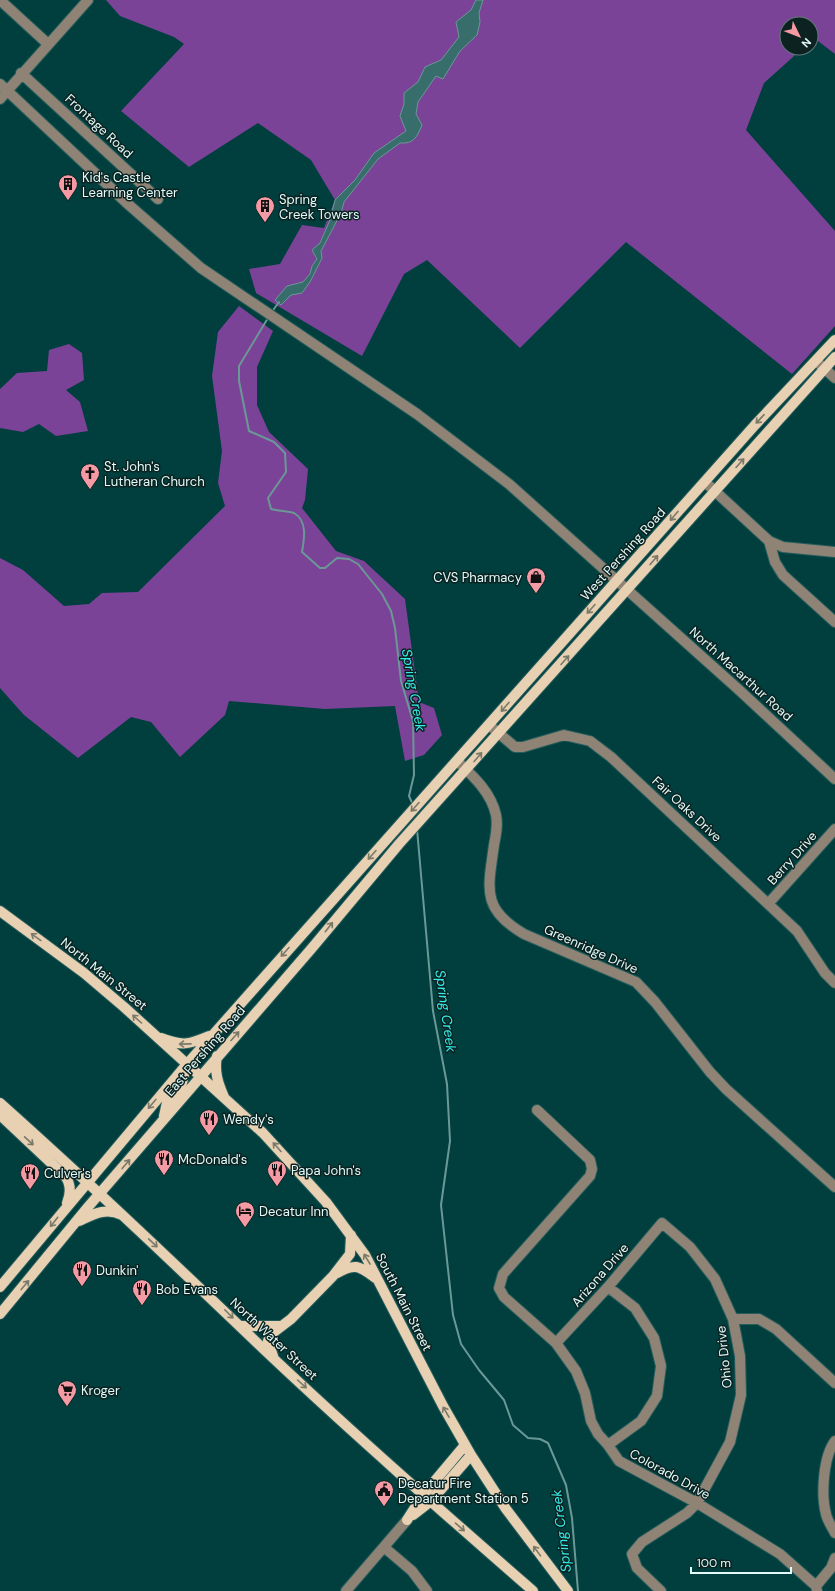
<svg xmlns="http://www.w3.org/2000/svg" width="835" height="1591" font-family="'DM Sans',sans-serif">
<rect width="100%" height="100%" fill="#013f3e"/>
<path fill="#7b4397" d="M 106,0 L 835,0 L 835,54 L 814,38 L 811,41 L 811,24 L 787,24 L 787,48 L 803,48 L 764,83 L 746,130 L 835,231 L 835,326 L 792,374 L 626,242 L 520,348 L 427,260 L 404,274 L 362,356 L 256,293 L 249,269 L 280,264 L 302,225 L 324,228 L 335,200 L 311,160 L 258,123 L 189,167 L 121,111 L 184,44 L 174,37 L 120,16 Z
M 239,306 L 273,331 L 257,367 L 257,405 L 269,432 L 308,469 L 305,500 L 302,508 L 336,551 L 364,561 L 405,599 L 419,702 L 434,708 L 442,735 L 424,755 L 405,761 L 395,706 L 325,709 L 229,701 L 225,715 L 180,757 L 151,722 L 131,717 L 78,758 L 24,715 L 0,688 L 0,558 L 23,570 L 64,606 L 89,604 L 102,593 L 138,592 L 225,506 L 218,483 L 222,451 L 212,376 L 218,332 Z
M 69,344 L 82,353 L 84,380 L 66,390 L 80,402 L 88,431 L 56,436 L 39,424 L 23,432 L 0,428 L 0,389 L 17,373 L 47,371 L 49,350 Z"/>
<path fill="#376d6b" stroke="#6a9896" d="M 476,0 L 483,0 L 479,13 L 480,22 L 477,35 L 460,51 L 443,79 L 436,76 L 418,102 L 416,114 L 422,125 C 417,137 414,144 400,143 L 378,159 L 344,202 L 341,213 L 321,251 L 322,258 L 310,282 L 302,293 L 291,295 L 281,305 L 275,300 L 287,286 L 303,282 L 310,274 L 312,266 L 317,259 L 312,250 L 320,243 L 330,220 L 335,200 L 355,180 L 374,153 L 406,131 L 400,116 L 404,104 L 404,93 L 418,82 L 425,67 L 441,60 L 459,37 L 456,22 L 471,10 Z"/>
<g fill="none" stroke-linecap="round" stroke-linejoin="round">
<path stroke="#6a9896" stroke-width="2" d="M 271,313 L 279,302
M 268,318 L 239,366 L 239,381 L 249,431 L 274,442 L 285,453 L 286,472 L 268,498 L 271,509 C 278,511 288,511 294,513 C 308,521 304,540 302,552 L 320,568 L 325,568 L 337,558 L 349,559 L 358,564 L 382,594 L 391,611 L 395,628 L 401,681 L 413,721 L 414,775 L 409,796 L 413,805
M 417,829 L 433,1011 L 447,1084 L 450,1141 L 441,1205 L 453,1315 L 461,1344 L 479,1370 L 504,1400 L 513,1425 L 528,1438 L 540,1439 L 548,1443 L 566,1485 L 572,1518 L 578,1591"/>
<defs>
<path id="minor" d="M 0,0 L 48,44
M 21,73 L 158,199
M 0,84 L 129,205 L 201,268 L 417,414 L 509,484 L 738,689 L 835,779
M 0,99 L 88,0
M 816,361 L 835,378
M 705,482 L 769,541 L 775,562 L 783,575 L 835,622
M 769,541 L 783,547 L 835,552
M 489,725 L 515,747 L 523,747 L 564,735 L 590,741 L 611,757 L 797,931 L 825,973 L 835,983
M 457,761 C 473,776 491,792 496,815 C 498,825 496,835 494,845 C 488,889 481,909 524,934 L 636,982 L 655,1002 L 710,1072 L 726,1089 L 835,1187
M 768,904 L 835,829
M 537,1110 L 590,1160 L 592,1169 L 590,1176 L 503,1274 L 499,1288 L 504,1297 L 556,1343 L 576,1371 L 585,1393 L 591,1421 L 598,1434 L 608,1445 L 619,1461 L 697,1503 L 780,1554 L 816,1586 L 817,1591
M 733,1319 L 759,1319 L 776,1329 L 835,1383
M 556,1343 L 608,1287 L 662,1223 L 690,1247 L 715,1279 L 733,1319 L 740,1356 L 741,1395 L 730,1442 L 697,1503 L 687,1513 L 642,1542 L 632,1554 L 637,1568 L 661,1591
M 835,1441 C 823,1457 821,1495 826,1514 C 827,1520 832,1527 835,1533
M 608,1445 L 641,1421 L 657,1396 L 661,1366 L 654,1338 L 635,1308 L 608,1287
M 385,1548 L 412,1571 L 427,1591
M 816,1586 L 831,1568 L 835,1558
M 346,1591 L 407,1520"/>
<path id="major" d="M 0,911 L 84,973 L 124,1007 L 263,1133 L 326,1202 L 365,1255 L 443,1406 L 471,1455 L 506,1509 L 568,1591
M 161,1038 C 182,1046 188,1045 209,1036
M 217,1056 C 214,1072 218,1083 224,1097
M 0,1103 C 93,1186 183,1272 273,1358 C 358,1438 445,1514 533,1591
M 0,1115 L 65,1176 C 71,1184 71,1193 67,1203
M 164,1116 L 167,1102 L 182,1083 L 186,1066
M 79,1221 C 94,1214 106,1207 122,1215
M 337,1273 C 357,1262 360,1267 377,1279
M 0,1287 L 187,1064 L 755,425 L 835,340
M 0,1314 L 88,1207 L 312,948 L 399,844 L 835,357
M 240,1326 L 280,1326
M 273,1356 L 268,1341 L 270,1335 L 291,1319 L 333,1276 L 350,1254 L 351,1235
M 413,1515 L 431,1501 L 471,1455
M 407,1520 L 423,1495 L 465,1445"/>
</defs>
<use href="#minor" stroke="#255d5c" stroke-width="12"/>
<use href="#major" stroke="#255d5c" stroke-width="12"/>
<use href="#minor" stroke="#8f8375" stroke-width="10"/>
<use href="#major" stroke="#e8d0b2" stroke-width="10"/>
</g>
<defs><path id="oneway-shaft" d="M-6 0H5M1.5-3L5.5 0L1.5 3" fill="none" stroke-width="1.6" stroke-linecap="round" stroke-linejoin="round"/></defs>
<g stroke="#7a796a">
<use href="#oneway-shaft" transform="translate(760 419) rotate(133)"/>
<use href="#oneway-shaft" transform="translate(740 463) rotate(-48)"/>
<use href="#oneway-shaft" transform="translate(674 516) rotate(131)"/>
<use href="#oneway-shaft" transform="translate(654 560) rotate(-49)"/>
<use href="#oneway-shaft" transform="translate(591 609) rotate(132)"/>
<use href="#oneway-shaft" transform="translate(565 660) rotate(-48)"/>
<use href="#oneway-shaft" transform="translate(505 707) rotate(131)"/>
<use href="#oneway-shaft" transform="translate(478 757) rotate(-49)"/>
<use href="#oneway-shaft" transform="translate(415 807) rotate(132)"/>
<use href="#oneway-shaft" transform="translate(372 855) rotate(132)"/>
<use href="#oneway-shaft" transform="translate(329 927) rotate(-52)"/>
<use href="#oneway-shaft" transform="translate(36 937) rotate(-144)"/>
<use href="#oneway-shaft" transform="translate(285 952) rotate(132)"/>
<use href="#oneway-shaft" transform="translate(137 1019) rotate(-138)"/>
<use href="#oneway-shaft" transform="translate(235 1036) rotate(-48)"/>
<use href="#oneway-shaft" transform="translate(185 1044) rotate(179)"/>
<use href="#oneway-shaft" transform="translate(152 1104) rotate(130)"/>
<use href="#oneway-shaft" transform="translate(29 1141) rotate(43)"/>
<use href="#oneway-shaft" transform="translate(277 1147) rotate(-132)"/>
<use href="#oneway-shaft" transform="translate(126 1164) rotate(-50)"/>
<use href="#oneway-shaft" transform="translate(54 1222) rotate(129)"/>
<use href="#oneway-shaft" transform="translate(153 1243) rotate(43)"/>
<use href="#oneway-shaft" transform="translate(367 1259) rotate(-121)"/>
<use href="#oneway-shaft" transform="translate(25 1285) rotate(-50)"/>
<use href="#oneway-shaft" transform="translate(229 1314) rotate(45)"/>
<use href="#oneway-shaft" transform="translate(302 1384) rotate(42)"/>
<use href="#oneway-shaft" transform="translate(446 1412) rotate(-120)"/>
<use href="#oneway-shaft" transform="translate(460 1527) rotate(41)"/>
<use href="#oneway-shaft" transform="translate(537 1551) rotate(-126)"/>
</g>
<defs>
<symbol id="building-pin" viewBox="-11 -11 22 30"><path d="M0 17L-7.5 6A9.5 9.5 0 1 1 7.5 6Z" fill="#f49aa4" stroke="#0c2221"/><path d="M-4-6H4V6H1V3H-1V6H-4ZM-2.5-4.3h1.7v1.8h-1.7ZM.8-4.3h1.7v1.8H.8ZM-2.5-1h1.7V.8h-1.7ZM.8-1h1.7V.8H.8Z" fill="#111"/></symbol>
<symbol id="church-pin" viewBox="-11 -11 22 30"><path d="M0 17L-7.5 6A9.5 9.5 0 1 1 7.5 6Z" fill="#f49aa4" stroke="#0c2221"/><path d="M-1.2-6h2.4v3.5h3.3v2.4h-3.3V6h-2.4V-.1h-3.3v-2.4h3.3Z" fill="#111"/></symbol>
<symbol id="shop-pin" viewBox="-11 -11 22 30"><path d="M0 17L-7.5 6A9.5 9.5 0 1 1 7.5 6Z" fill="#f49aa4" stroke="#0c2221"/><path d="M-5-2.5h2.3a2.7 3.5 0 0 1 5.4 0H5L5.5 6h-11ZM-1.5-2.5h3a1.5 2.3 0 0 0-3 0Z" fill="#111"/></symbol>
<symbol id="restaurant-pin" viewBox="-11 -11 22 30"><path d="M0 17L-7.5 6A9.5 9.5 0 1 1 7.5 6Z" fill="#f49aa4" stroke="#0c2221"/><path d="M-5-6h1v4h1v-4h1v4h1v-4h1v5L-1.5 .5V6h-2V.5L-5-1ZM5-6V6H3V1.5H1.5Q1.5-4 5-6Z" fill="#111"/></symbol>
<symbol id="hotel-pin" viewBox="-11 -11 22 30"><path d="M0 17L-7.5 6A9.5 9.5 0 1 1 7.5 6Z" fill="#f49aa4" stroke="#0c2221"/><path d="M-6-4.5h1.5V1H6V5H4.5V3h-9V5H-6ZM-4 0a1.8 1.8 0 1 1 3.6 0ZM.5 0V-2.5h3Q6-2.5 6 0Z" fill="#111"/></symbol>
<symbol id="supermarket-pin" viewBox="-11 -11 22 30"><path d="M0 17L-7.5 6A9.5 9.5 0 1 1 7.5 6Z" fill="#f49aa4" stroke="#0c2221"/><path d="M-6-5.5h2.5l.6 2H6L4.5 2H-2.5L-4.4-4H-6ZM-1.5 3.2a1.3 1.3 0 1 0 .1 0ZM3 3.2a1.3 1.3 0 1 0 .1 0Z" fill="#111"/></symbol>
<symbol id="civic-pin" viewBox="-11 -11 22 30"><path d="M0 17L-7.5 6A9.5 9.5 0 1 1 7.5 6Z" fill="#f49aa4" stroke="#0c2221"/><path d="M-.6-6.5H3V-4.5H.6V-3L4-1V1h2V6H-6V1h2V-1L-.6-3ZM-1.2 2.5V6h2.4V2.5Z" fill="#111"/></symbol>
</defs>
<g fill-rule="evenodd">
<use href="#building-pin" x="57" y="173" width="22" height="30"/>
<use href="#building-pin" x="254" y="195" width="22" height="30"/>
<use href="#church-pin" x="79" y="462" width="22" height="30"/>
<use href="#shop-pin" x="525" y="566" width="22" height="30"/>
<use href="#restaurant-pin" x="198" y="1108" width="22" height="30"/>
<use href="#restaurant-pin" x="153" y="1148" width="22" height="30"/>
<use href="#restaurant-pin" x="266" y="1159" width="22" height="30"/>
<use href="#restaurant-pin" x="19" y="1162" width="22" height="30"/>
<use href="#hotel-pin" x="234" y="1200" width="22" height="30"/>
<use href="#restaurant-pin" x="71" y="1259" width="22" height="30"/>
<use href="#restaurant-pin" x="131" y="1278" width="22" height="30"/>
<use href="#supermarket-pin" x="56" y="1379" width="22" height="30"/>
<use href="#civic-pin" x="373" y="1479" width="22" height="30"/>
</g>
<g text-anchor="middle" dominant-baseline="central" stroke-width="3" stroke-linejoin="round" paint-order="stroke">
<g font-size="13" fill="#e0fbf9" stroke="#0c2221">
<text transform="translate(99 126) rotate(43)">Frontage Road</text>
<text transform="translate(623 554) rotate(-48)">West Pershing Road</text>
<text transform="translate(741 674) rotate(42)">North Macarthur Road</text>
<text transform="translate(687 809) rotate(43)">Fair Oaks Drive</text>
<text transform="translate(792 858) rotate(-48)">Berry Drive</text>
<text transform="translate(591 949) rotate(24)">Greenridge Drive</text>
<text transform="translate(104 974) rotate(39)">North Main Street</text>
<text transform="translate(205 1051) rotate(-49)">East Pershing Road</text>
<text transform="translate(600 1275) rotate(-49)">Arizona Drive</text>
<text transform="translate(404 1302) rotate(63)">South Main Street</text>
<text transform="translate(274 1339) rotate(43)">North Water Street</text>
<text transform="translate(724 1357) rotate(-96)">Ohio Drive</text>
<text transform="translate(670 1474) rotate(29)">Colorado Drive</text>
</g>
<g font-size="13" fill="#e0fbf9" stroke="#0c2221" text-anchor="start">
<text x="82" y="177">Kid's Castle<tspan x="82" dy="15">Learning Center</tspan></text>
<text x="279" y="199">Spring<tspan x="279" dy="15">Creek Towers</tspan></text>
<text x="104" y="466">St. John's<tspan x="104" dy="15">Lutheran Church</tspan></text>
<text x="522" y="577" text-anchor="end">CVS Pharmacy</text>
<text x="223" y="1119">Wendy's</text>
<text x="178" y="1159">McDonald's</text>
<text x="291" y="1170">Papa John's</text>
<text x="44" y="1173">Culver's</text>
<text x="259" y="1211">Decatur Inn</text>
<text x="96" y="1270">Dunkin'</text>
<text x="156" y="1289">Bob Evans</text>
<text x="81" y="1390">Kroger</text>
<text x="398" y="1483">Decatur Fire<tspan x="398" dy="15">Department Station 5</tspan></text>
</g>
<g font-size="14" font-style="italic" fill="#32ece8" stroke="#0c2221">
<text transform="translate(414 690) rotate(80)">Spring Creek</text>
<text transform="translate(446 1011) rotate(82)">Spring Creek</text>
<text transform="translate(561 1531) rotate(-97)">Spring Creek</text>
</g>
</g>
<g transform="translate(799 36) rotate(133)"><circle r="19" fill="#0c2221" stroke="#617977"/>
<path d="M0-3L7 15L0 10L-7 15Z" fill="#f49aa4"/>
<text y="-6" font-size="11" font-weight="bold" text-anchor="middle" fill="#e0fbf9">N</text>
</g>
<path d="M691 1567v6h100v-6" fill="none" stroke="#e0fbf9" stroke-width="2"/>
<text x="697" y="1567" font-size="12" fill="#e0fbf9" stroke="#0c2221" stroke-width="3" paint-order="stroke">100 m</text>
</svg>
